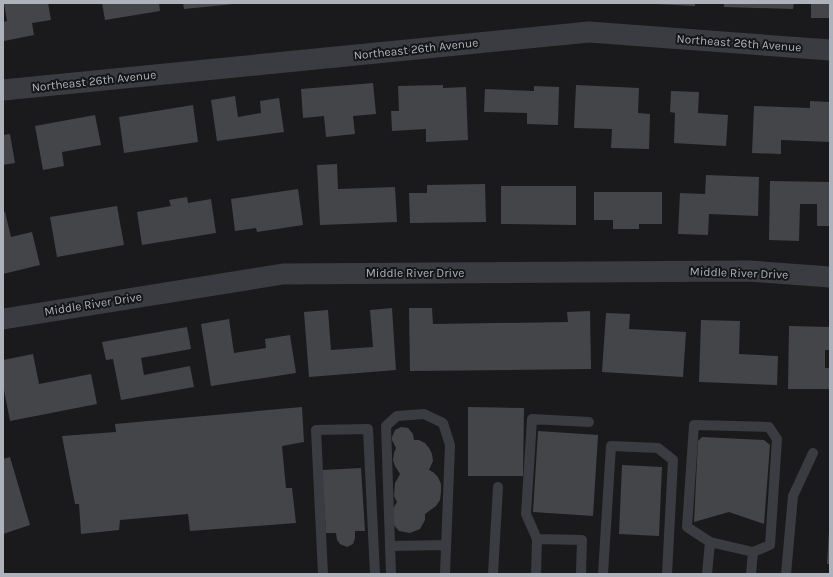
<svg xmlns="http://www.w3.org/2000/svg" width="833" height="577" font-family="Karla,sans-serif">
<rect width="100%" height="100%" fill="#1a1a1c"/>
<path fill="#444549" d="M 4,3 L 48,3 L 51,20 L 32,23 L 34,35 L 4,41 L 3,22 L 7,21 Z
M 102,3 L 159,3 L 160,11 L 105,20 Z
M 183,3 L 234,3 L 234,4 L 184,9 Z
M 655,3 L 695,3 L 695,6 L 655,4 Z
M 724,3 L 794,3 L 793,9 L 724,7 Z
M 811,3 L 830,3 L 830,18 L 811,18 Z
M 373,83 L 376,114 L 353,116 L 355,134 L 326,137 L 324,116 L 303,118 L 301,89 Z
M 443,85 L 443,88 L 466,87 L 468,140 L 426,142 L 426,129 L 392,131 L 391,111 L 399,111 L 398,86 Z
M 576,85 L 639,88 L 638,113 L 650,114 L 649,149 L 611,148 L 612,129 L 574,128 Z
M 534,86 L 559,87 L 558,125 L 527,124 L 527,113 L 484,112 L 485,89 L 534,91 Z
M 671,91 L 699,92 L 698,113 L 728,115 L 726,146 L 674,143 L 675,113 L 670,112 Z
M 235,96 L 238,117 L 261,113 L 260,101 L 279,98 L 284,132 L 217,141 L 211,100 Z
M 810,101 L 830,102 L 830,142 L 781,140 L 781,154 L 752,153 L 754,106 L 810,108 Z
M 193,105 L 198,142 L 124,153 L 119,117 Z
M 95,115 L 101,145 L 62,152 L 64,166 L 43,170 L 35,126 Z
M 10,134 L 15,163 L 3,165 L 3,135 Z
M 337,164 L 338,189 L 395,187 L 397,222 L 320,225 L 317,165 Z
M 706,175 L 759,177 L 758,216 L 709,214 L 708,235 L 678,234 L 680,193 L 705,194 Z
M 770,181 L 830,182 L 830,226 L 817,226 L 817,204 L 800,204 L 799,241 L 769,240 Z
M 485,184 L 486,222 L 410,223 L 409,193 L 427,193 L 427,185 Z
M 501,186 L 576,186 L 576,225 L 501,224 Z
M 298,189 L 303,225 L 257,232 L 256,228 L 235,231 L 231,199 Z
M 594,192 L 662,192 L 662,224 L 639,224 L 639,229 L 613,229 L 613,220 L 594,220 Z
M 187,197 L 188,203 L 211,199 L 216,233 L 142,245 L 137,212 L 171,206 L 169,200 Z
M 117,206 L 124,245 L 57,257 L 50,217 Z
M 3,212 L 5,212 L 11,237 L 32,232 L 40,265 L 3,274 Z
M 392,308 L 396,370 L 309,377 L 304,312 L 328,310 L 331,350 L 373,347 L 370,310 Z
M 409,308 L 432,308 L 433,324 L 568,322 L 567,312 L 590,311 L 591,369 L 410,371 Z
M 606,313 L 630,314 L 629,329 L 686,332 L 683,377 L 602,372 Z
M 229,319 L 234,353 L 266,348 L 265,339 L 290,335 L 296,373 L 211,386 L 201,324 Z
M 701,320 L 740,321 L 739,354 L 778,356 L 777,385 L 699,382 Z
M 789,326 L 830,327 L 830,350 L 825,350 L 825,368 L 830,368 L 830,389 L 788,389 Z
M 187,327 L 191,349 L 141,358 L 144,375 L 190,366 L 194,387 L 121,400 L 113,359 L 106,360 L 102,342 Z
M 33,354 L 39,384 L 91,374 L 97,404 L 10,421 L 3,385 L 3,360 Z
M 302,407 L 304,442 L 282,446 L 286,488 L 292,488 L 296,523 L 190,531 L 188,514 L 120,520 L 119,530 L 81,534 L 79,504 L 75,504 L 62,436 L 116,432 L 115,424 Z
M 468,407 L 524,408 L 523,476 L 468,476 Z
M 401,427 L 408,428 L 413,434 L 414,440 L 419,440 L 425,443 L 429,448 L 432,454 L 433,461 L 429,470 L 433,472 L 438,477 L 441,484 L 441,492 L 440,500 L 436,506 L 425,514 L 425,520 L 420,529 L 410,533 L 399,531 L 392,523 L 392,511 L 397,502 L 394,496 L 395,483 L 400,474 L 395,466 L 393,460 L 394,453 L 396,448 L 392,440 L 392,437 L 395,430 Z
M 538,431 L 598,435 L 593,516 L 533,512 Z
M 702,437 L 764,440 L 770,445 L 764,524 L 729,512 L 694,522 L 698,441 Z
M 10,457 L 30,525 L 3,534 L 3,459 Z
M 622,465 L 662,467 L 659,536 L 619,534 Z
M 361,468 L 365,531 L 355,531 L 355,538 L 353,544 L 347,547 L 340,544 L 337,540 L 336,533 L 326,533 L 322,470 Z
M 829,531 L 830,531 L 830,564 L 827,564 Z"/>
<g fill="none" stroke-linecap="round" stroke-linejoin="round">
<path stroke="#3b3c41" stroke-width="10" d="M 537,539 L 526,514 L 532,419 L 589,422
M 710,542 L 687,527 L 694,425 L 769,427 L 777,439 L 770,545 L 753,552
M 391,546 L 446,545
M 323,574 L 316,430 L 368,429 L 375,574
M 391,574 L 386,426 L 397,416 L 424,414 L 443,423 L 450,445 L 445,574
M 493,574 L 498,487
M 536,574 L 537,539 L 582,540 L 581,574
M 603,574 L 611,446 L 658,448 L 673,460 L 667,574
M 707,574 L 710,542 L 753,552 L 751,574
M 786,574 L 793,496 L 813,453"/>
<path stroke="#3b3c41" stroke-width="21" d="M 3,90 L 589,32 L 830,50
M 3,319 L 283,274 L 749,271 L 830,277"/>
</g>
<g text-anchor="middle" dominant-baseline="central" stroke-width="4" stroke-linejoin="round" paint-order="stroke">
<g font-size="12" fill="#adb2bb" stroke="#151517">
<text transform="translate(739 43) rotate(4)">Northeast 26th Avenue</text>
<text transform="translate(416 49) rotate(-6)">Northeast 26th Avenue</text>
<text transform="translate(94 81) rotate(-6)">Northeast 26th Avenue</text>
<text x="415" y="273">Middle River Drive</text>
<text transform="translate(739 273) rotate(2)">Middle River Drive</text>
<text transform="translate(93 304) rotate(-9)">Middle River Drive</text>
</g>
</g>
<rect width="833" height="577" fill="none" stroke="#adb2bb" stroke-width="8"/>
</svg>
